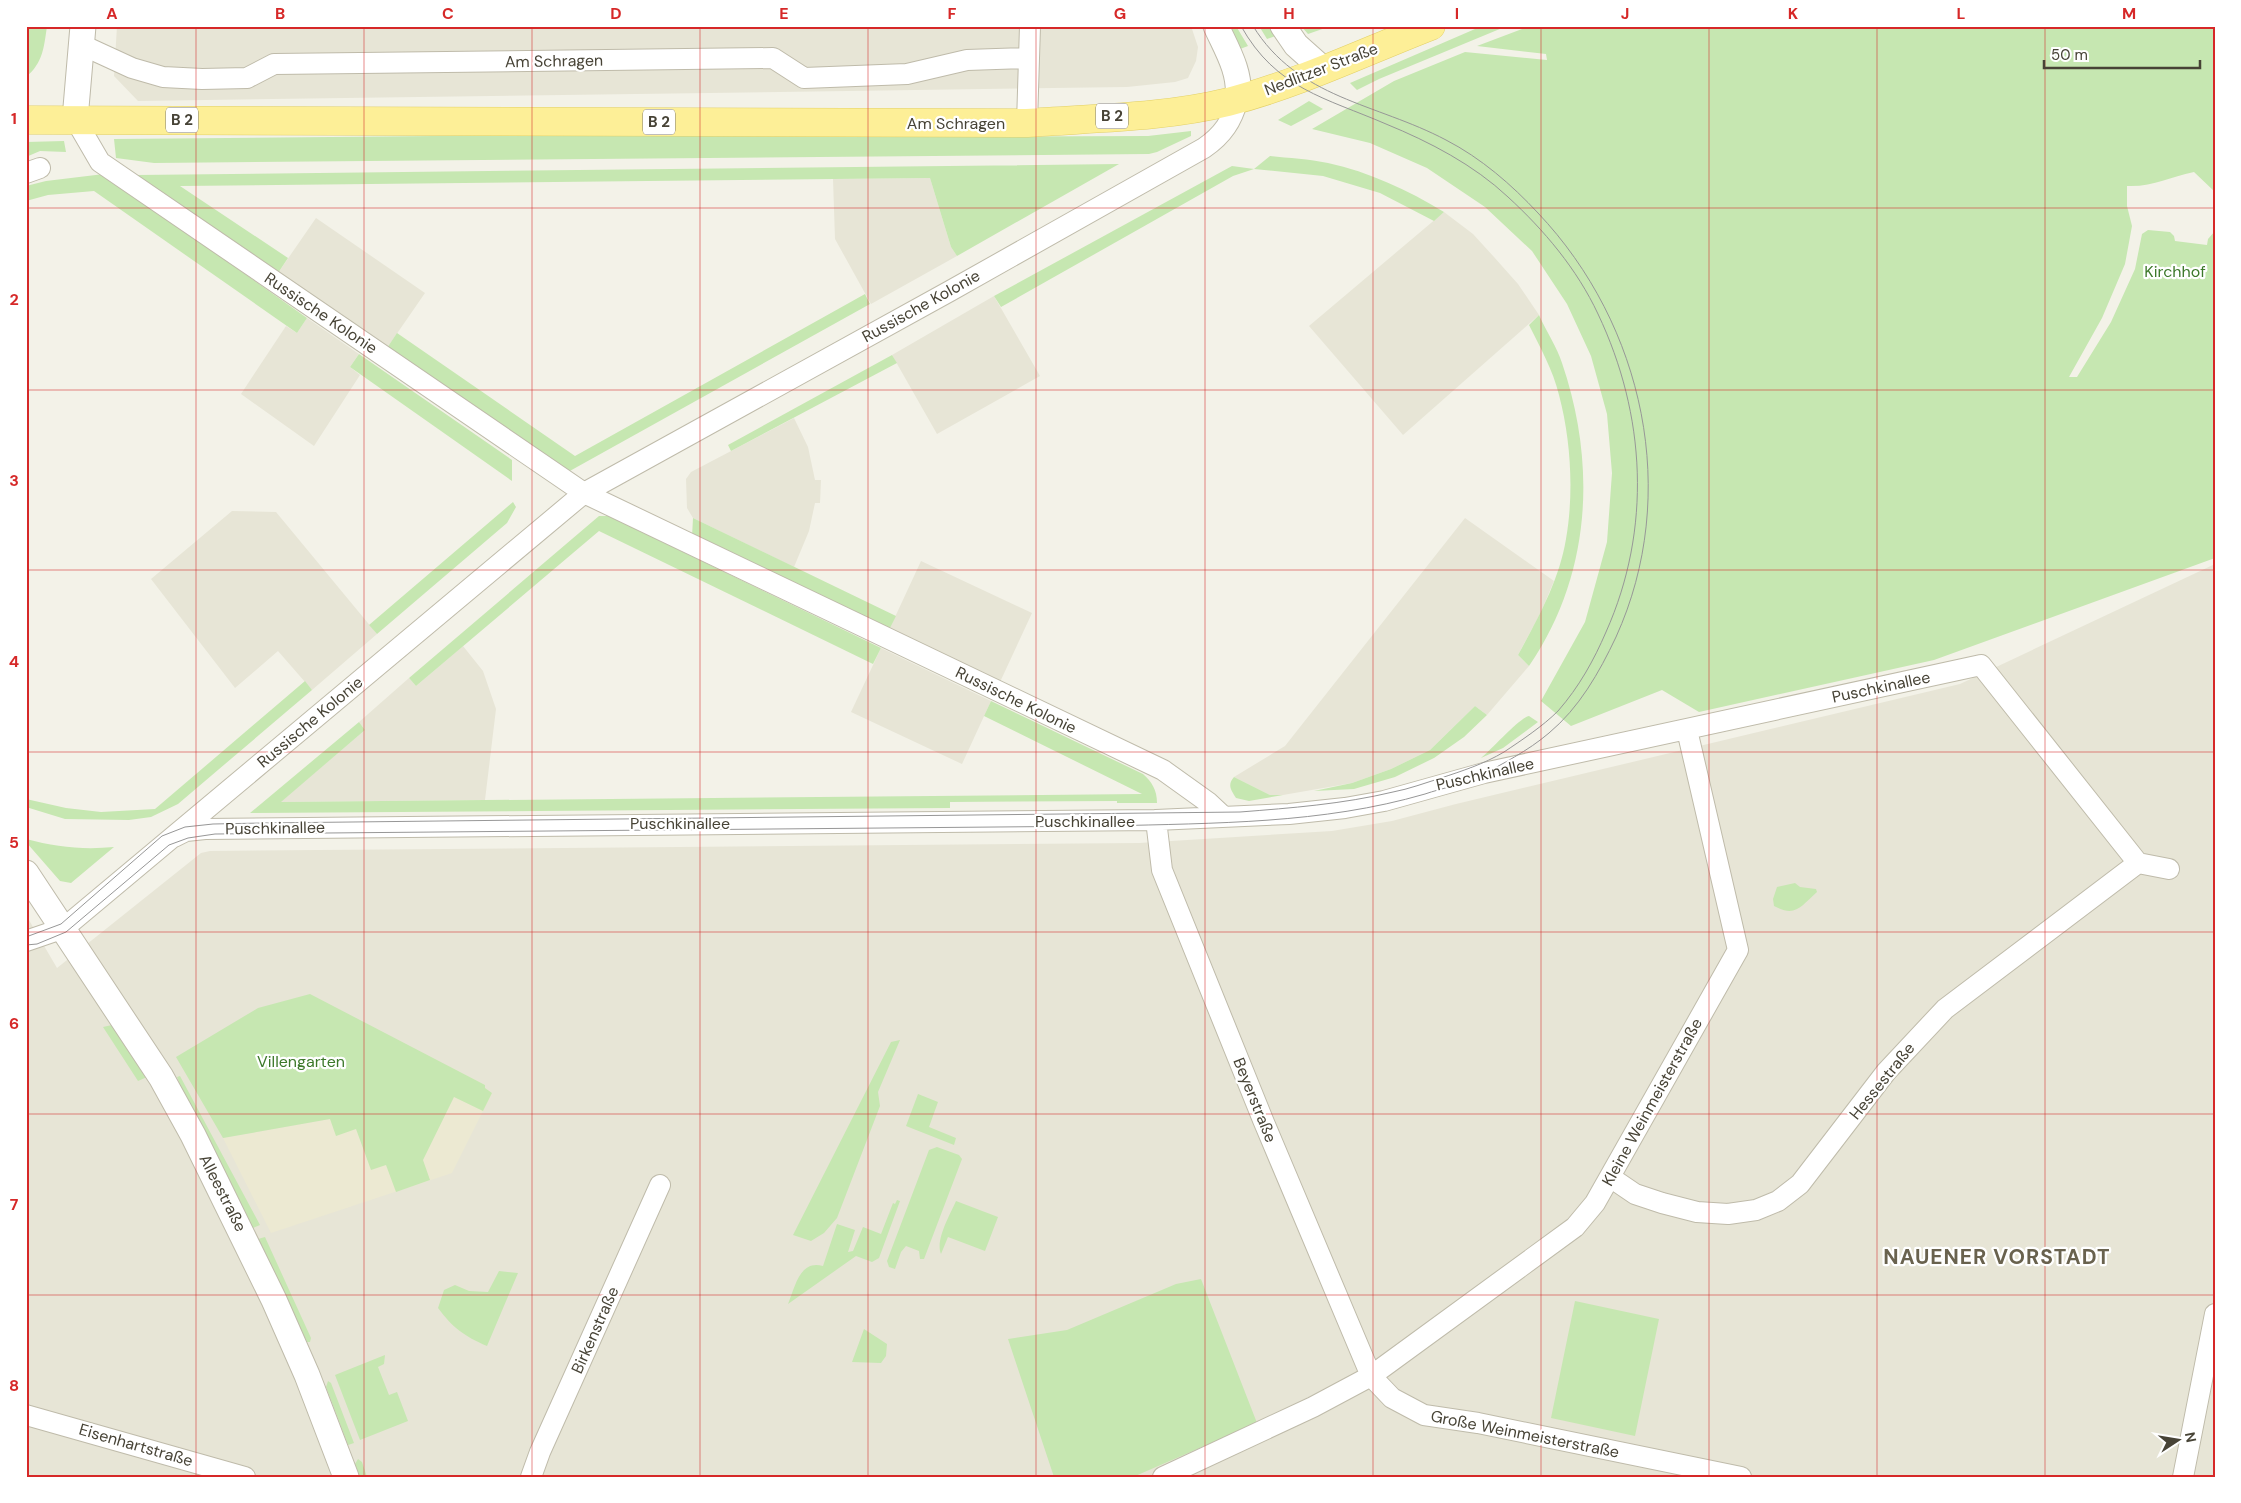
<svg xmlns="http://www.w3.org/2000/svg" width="2241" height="1503" font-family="'DM Sans',sans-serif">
<rect width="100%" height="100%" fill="#f3f2e8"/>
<path fill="#e7e5d6" d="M 117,26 L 1191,26 L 1198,47 L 1196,61 L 1188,78 L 1175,82 L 1127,87 L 138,101 L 114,76 Z
M 930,178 L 951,247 L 957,256 L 871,304 L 835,239 L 833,179 Z
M 1444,212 L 1473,234 L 1494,257 L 1518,284 L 1539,315 L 1403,435 L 1309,326 Z
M 316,218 L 425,293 L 387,348 L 278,273 Z
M 994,296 L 1040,376 L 937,434 L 892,355 Z
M 307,318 L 359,354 L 350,367 L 360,375 L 314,446 L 241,394 L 286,326 L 297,333 Z
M 794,418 L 808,447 L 815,480 L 821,480 L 820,503 L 815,503 L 809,531 L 794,567 L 693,518 L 687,508 L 686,479 L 691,472 Z
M 232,511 L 276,512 L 377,634 L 312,690 L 278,651 L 235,688 L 151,579 Z
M 1465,518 L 1554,581 L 1541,612 L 1518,655 L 1529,666 L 1487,715 L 1475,706 L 1430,750 L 1391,769 L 1352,783 L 1283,795 L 1270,795 L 1234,777 L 1285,746 Z
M 921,561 L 1032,613 L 1000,682 L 889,630 Z
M 2215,564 L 2215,1477 L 26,1477 L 26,915 L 57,968 L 201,853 L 210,851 L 1139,843 L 1332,831 L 1392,821 L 1456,804 L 1960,684 Z
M 463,646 L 483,671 L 496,709 L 485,800 L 280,802 L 365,730 L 359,722 L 409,678 L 416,686 Z
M 881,648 L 991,701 L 962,764 L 851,712 Z"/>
<path fill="#ece9d2" d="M 428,1056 L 485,1085 L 485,1088 L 492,1093 L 452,1173 L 271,1233 L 223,1138 L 407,1105 Z"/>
<path fill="#c6e7b1" d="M 26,26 L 47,26 C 44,47 43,63 26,77 Z
M 1229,26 L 1236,26 L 1248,46 L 1240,49 Z
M 1259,26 L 1274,26 L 1278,35 L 1267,39 Z
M 1301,26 L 1331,26 L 1308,34 Z
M 1482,26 L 1507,26 L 1379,79 L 1357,90 L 1350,83 Z
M 1530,26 L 2215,26 L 2215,192 L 2194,172 C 2169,177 2154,187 2127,186 L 2127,206 L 2132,226 L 2125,264 L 2102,318 L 2069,377 L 2077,377 L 2111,322 L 2135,269 L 2142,234 L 2148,230 L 2170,232 L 2174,236 L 2175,241 L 2207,245 L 2208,239 L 2215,231 L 2215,558 L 1934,660 L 1699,712 L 1662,690 L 1571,726 L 1541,701 L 1585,622 L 1607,542 L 1612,473 L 1607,414 L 1591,356 L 1567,304 L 1532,251 L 1485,207 L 1427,168 L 1370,143 L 1312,129 L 1394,81 L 1465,52 L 1547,60 L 1546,54 L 1477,46 Z
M 1309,101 L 1323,109 L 1291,126 L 1278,120 Z
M 1191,131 L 1191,136 L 1157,152 L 1149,154 L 154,163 L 116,158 L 114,139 L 849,132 L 884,137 L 1148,136 Z
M 64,141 L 66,152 L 40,151 L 26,157 L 26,142 Z
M 1270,156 C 1289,158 1309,159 1328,163 C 1369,172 1408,190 1444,212 L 1434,221 L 1380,193 L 1323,176 L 1254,169 L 1233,176 L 1001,307 L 994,296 L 1232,166 L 1254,169 Z
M 1119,164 L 957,256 L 951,247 L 930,178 L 180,186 L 288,258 L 278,273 L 136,175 Z
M 104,174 L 307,318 L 297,333 L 94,191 L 48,195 L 26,201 L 26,186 L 46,181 Z
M 865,294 L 870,304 L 568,472 L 387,348 L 397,333 L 575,456 Z
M 1539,315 C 1546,331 1557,347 1562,363 C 1597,465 1591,576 1529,666 L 1518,655 C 1538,618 1559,581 1566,539 C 1574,493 1571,440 1559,395 C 1553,370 1540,347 1529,325 Z
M 359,354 L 512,460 L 512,481 L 350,367 Z
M 892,355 L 897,363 L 731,451 L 728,445 Z
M 513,502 L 516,507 L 507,523 L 377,634 L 369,625 Z
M 599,516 L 609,516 L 881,648 L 873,664 L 599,531 L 416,686 L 409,678 Z
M 693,518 L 896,616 L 889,630 L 692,537 Z
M 305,681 L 312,690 L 178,804 L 151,817 L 129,820 L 65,819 L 26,807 L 26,799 L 66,808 L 101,812 L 155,809 Z
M 991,701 L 1143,774 C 1152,782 1157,790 1157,803 L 1117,803 L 1117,801 L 950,802 L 950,808 L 250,813 L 359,722 L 365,730 L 281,802 L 1142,794 L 984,716 Z
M 1475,706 L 1487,715 L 1464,737 L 1434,758 L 1395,777 L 1354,789 L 1314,791 L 1352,783 L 1391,769 L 1430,750 Z
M 1529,716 L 1538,722 L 1503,748 L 1481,758 C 1492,749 1519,718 1529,716 Z
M 1234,777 L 1270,795 L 1283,795 L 1249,801 L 1236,798 C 1231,790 1227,785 1234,777 Z
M 26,839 C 56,847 83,850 114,847 L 71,883 L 60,881 L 26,842 Z
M 1795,883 L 1800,887 L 1816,889 L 1817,892 C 1801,906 1796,918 1774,906 L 1773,899 L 1777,887 Z
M 310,994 L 485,1085 L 485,1088 L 492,1093 L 483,1111 L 454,1097 L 423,1160 L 430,1180 L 396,1192 L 386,1165 L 371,1170 L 356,1129 L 336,1136 L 330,1119 L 223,1138 L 176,1057 L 258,1008 Z
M 112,1025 L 147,1077 L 138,1081 L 103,1027 Z
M 900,1040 L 878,1092 L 880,1106 L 837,1218 L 824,1233 L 811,1241 L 793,1235 L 891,1042 Z
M 180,1076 L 260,1225 L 253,1228 L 185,1097 L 177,1077 Z
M 918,1094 L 938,1102 L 929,1127 L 956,1138 L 954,1145 L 906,1126 Z
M 937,1147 L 959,1155 L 962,1159 L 924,1259 L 920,1259 L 919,1251 L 906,1246 L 901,1252 L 895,1269 L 889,1267 L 887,1261 L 929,1150 Z
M 897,1200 L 900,1201 L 879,1258 L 872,1262 L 856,1256 L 788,1304 C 795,1287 800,1259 823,1266 L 837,1224 L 855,1230 L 848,1252 L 853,1251 L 863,1227 L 881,1234 L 893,1203 L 895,1204 Z
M 956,1201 L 998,1217 L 985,1251 L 948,1237 L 941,1254 C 935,1240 950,1215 956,1201 Z
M 265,1237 L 311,1338 L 310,1342 L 307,1342 L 258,1239 Z
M 499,1271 L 518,1273 L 487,1346 C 464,1336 453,1328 438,1308 L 444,1290 L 455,1285 L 469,1291 L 488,1292 Z
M 1201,1279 L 1257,1423 L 1133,1477 L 1054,1477 L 1008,1339 L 1067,1330 L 1176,1284 Z
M 1575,1301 L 1659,1319 L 1635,1436 L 1551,1418 Z
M 864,1329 L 887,1344 L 886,1356 L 881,1363 L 852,1362 Z
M 385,1355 L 384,1364 L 378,1367 L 389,1395 L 397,1392 L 408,1421 L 360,1440 L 335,1375 Z
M 328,1381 L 331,1383 L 354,1443 L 348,1445 L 326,1387 Z
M 358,1459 L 362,1462 L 367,1477 L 360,1477 L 355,1464 Z"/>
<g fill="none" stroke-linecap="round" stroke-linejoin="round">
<defs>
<path id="minor" d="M 82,45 L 132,68 L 163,77 L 202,79 L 247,78 L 274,64 L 773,58 L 804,78 L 907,74 L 967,60 L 1028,58
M 75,119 L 100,162 L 584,493 L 1163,770 L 1209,803 L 1224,817
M 1027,123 L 1030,26
M 26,173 L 40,168
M 1156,820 L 1162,870 L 1263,1120 L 1371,1376 L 1392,1398 L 1424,1415 L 1478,1423 L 1741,1477
M 174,837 L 186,831 L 205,829 L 1156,820 L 1289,814 L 1345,808 L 1384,801 L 1484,773 L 1981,665 L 2138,863 L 2169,869
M 26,941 L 64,928 L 584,493 L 950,291 L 1204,148 C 1223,135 1232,121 1238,99
M 1610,1177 L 1635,1194 L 1662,1203 L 1697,1212 L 1728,1214 L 1756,1210 L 1778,1201 L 1800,1184 L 1886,1072 L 1945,1009 L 2138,863
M 26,1415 L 245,1477
M 531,1477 L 540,1452 L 660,1185
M 1163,1477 L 1313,1407 L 1371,1376 L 1575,1227 L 1595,1203 L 1738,950 L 1687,730
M 2183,1477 L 2215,1314"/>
<path id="tertiary" d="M 1216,26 C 1227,50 1241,72 1238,99
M 1283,26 L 1296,45 L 1324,70
M 75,119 L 83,26
M 26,873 L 161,1077 L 193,1135 L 274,1300 L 307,1375 L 346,1477"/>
<path id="primary" d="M 26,120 L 1027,123 C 1093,118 1163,118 1228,102 C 1298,84 1364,52 1431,26"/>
</defs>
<use href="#minor" stroke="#bfbbaa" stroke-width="22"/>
<use href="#tertiary" stroke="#bfbbaa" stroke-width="27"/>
<use href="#primary" stroke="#e2d067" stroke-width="29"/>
<use href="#minor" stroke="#fff" stroke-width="20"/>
<use href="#tertiary" stroke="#fff" stroke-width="25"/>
<use href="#primary" stroke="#fdef97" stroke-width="28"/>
<path stroke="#979797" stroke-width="1" d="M 26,937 L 61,924 L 162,836 L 185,827 L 213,824 L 263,823 L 1240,812 C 1291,808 1343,804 1393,792 C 1409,789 1425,783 1441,778 C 1462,771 1484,764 1504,752 C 1522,740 1543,726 1558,711 C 1579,687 1594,660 1606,632 C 1652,529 1646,415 1598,314 C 1577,269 1544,230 1508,197 C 1474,165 1430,142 1386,124 C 1326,98 1276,89 1241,26
M 26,945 L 37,944 L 66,932 L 169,845 L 188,838 L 215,834 L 1108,826 C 1215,823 1322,824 1425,794 C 1442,788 1462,785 1478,777 C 1502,764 1528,751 1549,733 C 1579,708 1599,673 1616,637 C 1681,494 1644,325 1538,213 C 1512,185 1481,158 1446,140 C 1376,103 1298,99 1253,26"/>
</g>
<path fill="none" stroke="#d62828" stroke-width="1" stroke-opacity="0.55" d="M 196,26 L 196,1477M 364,26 L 364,1477M 532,26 L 532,1477M 700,26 L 700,1477M 868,26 L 868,1477M 1036,26 L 1036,1477M 1205,26 L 1205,1477M 1373,26 L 1373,1477M 1541,26 L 1541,1477M 1709,26 L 1709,1477M 1877,26 L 1877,1477M 2045,26 L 2045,1477M 26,208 L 2215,208M 26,390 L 2215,390M 26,570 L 2215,570M 26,752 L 2215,752M 26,932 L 2215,932M 26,1114 L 2215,1114M 26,1295 L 2215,1295"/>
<g text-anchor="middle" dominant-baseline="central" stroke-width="4.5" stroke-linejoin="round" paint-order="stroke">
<g fill="#fff" stroke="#7e7b72" stroke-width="1">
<rect x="1096" y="103.5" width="32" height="25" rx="4"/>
<rect x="166" y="107.5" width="32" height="25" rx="4"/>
<rect x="643" y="109.5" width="32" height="25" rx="4"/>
</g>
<g font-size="15" font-weight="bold" fill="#474336">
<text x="1112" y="116">B 2</text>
<text x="182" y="120">B 2</text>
<text x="659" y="122">B 2</text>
</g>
<g font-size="16" fill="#474336" stroke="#fff">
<text transform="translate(554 61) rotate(-1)">Am Schragen</text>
<text transform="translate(1321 69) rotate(-21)">Nedlitzer Straße</text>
<text x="956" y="123">Am Schragen</text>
<text transform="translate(921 306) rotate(-29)">Russische Kolonie</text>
<text transform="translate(321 313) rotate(34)">Russische Kolonie</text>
<text transform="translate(1881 687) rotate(-12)">Puschkinallee</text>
<text transform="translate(1016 700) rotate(26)">Russische Kolonie</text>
<text transform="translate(310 722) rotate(-40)">Russische Kolonie</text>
<text transform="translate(1485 774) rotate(-13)">Puschkinallee</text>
<text x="1085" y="821">Puschkinallee</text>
<text x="680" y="823">Puschkinallee</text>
<text transform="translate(275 828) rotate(-1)">Puschkinallee</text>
<text transform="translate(1882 1081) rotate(-51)">Hessestraße</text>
<text transform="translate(1255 1100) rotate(68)">Beyerstraße</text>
<text transform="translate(1652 1102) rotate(-61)">Kleine Weinmeisterstraße</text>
<text transform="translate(223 1193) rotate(63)">Alleestraße</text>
<text transform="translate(595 1330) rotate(-66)">Birkenstraße</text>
<text transform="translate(1525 1434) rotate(11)">Große Weinmeisterstraße</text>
<text transform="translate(136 1445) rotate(16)">Eisenhartstraße</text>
</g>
<g font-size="16" fill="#3c782a" stroke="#fff">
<text x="2175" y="271">Kirchhof</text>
<text x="301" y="1061">Villengarten</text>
</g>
<g font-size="21" font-weight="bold" letter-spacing="1" fill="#69624e" stroke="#fff">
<text x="1997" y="1257">NAUENER VORSTADT</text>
</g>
</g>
<rect width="2241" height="1503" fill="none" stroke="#ffffff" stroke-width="55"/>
<g transform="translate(2178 1440) rotate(78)" stroke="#ffffff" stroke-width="4" paint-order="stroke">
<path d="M0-4L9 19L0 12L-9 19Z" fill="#474336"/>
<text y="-8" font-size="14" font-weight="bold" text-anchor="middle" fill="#474336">N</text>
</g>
<path d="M2044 60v8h156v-8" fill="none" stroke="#474336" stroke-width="2.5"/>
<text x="2051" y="60" font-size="15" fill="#474336" stroke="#ffffff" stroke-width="4" paint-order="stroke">50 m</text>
<rect x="28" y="28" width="2186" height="1448" fill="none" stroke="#d62828" stroke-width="2"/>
<g font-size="16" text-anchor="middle" font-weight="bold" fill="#d62828">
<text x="112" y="19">A</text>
<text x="280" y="19">B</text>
<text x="448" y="19">C</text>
<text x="616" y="19">D</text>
<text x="784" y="19">E</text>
<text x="952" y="19">F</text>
<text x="1120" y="19">G</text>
<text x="1289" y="19">H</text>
<text x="1457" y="19">I</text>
<text x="1625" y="19">J</text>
<text x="1793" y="19">K</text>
<text x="1961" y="19">L</text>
<text x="2129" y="19">M</text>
<text x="14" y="124">1</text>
<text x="14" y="305">2</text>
<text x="14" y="486">3</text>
<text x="14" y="667">4</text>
<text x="14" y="848">5</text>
<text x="14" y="1029">6</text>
<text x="14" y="1210">7</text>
<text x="14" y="1391">8</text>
</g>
</svg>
